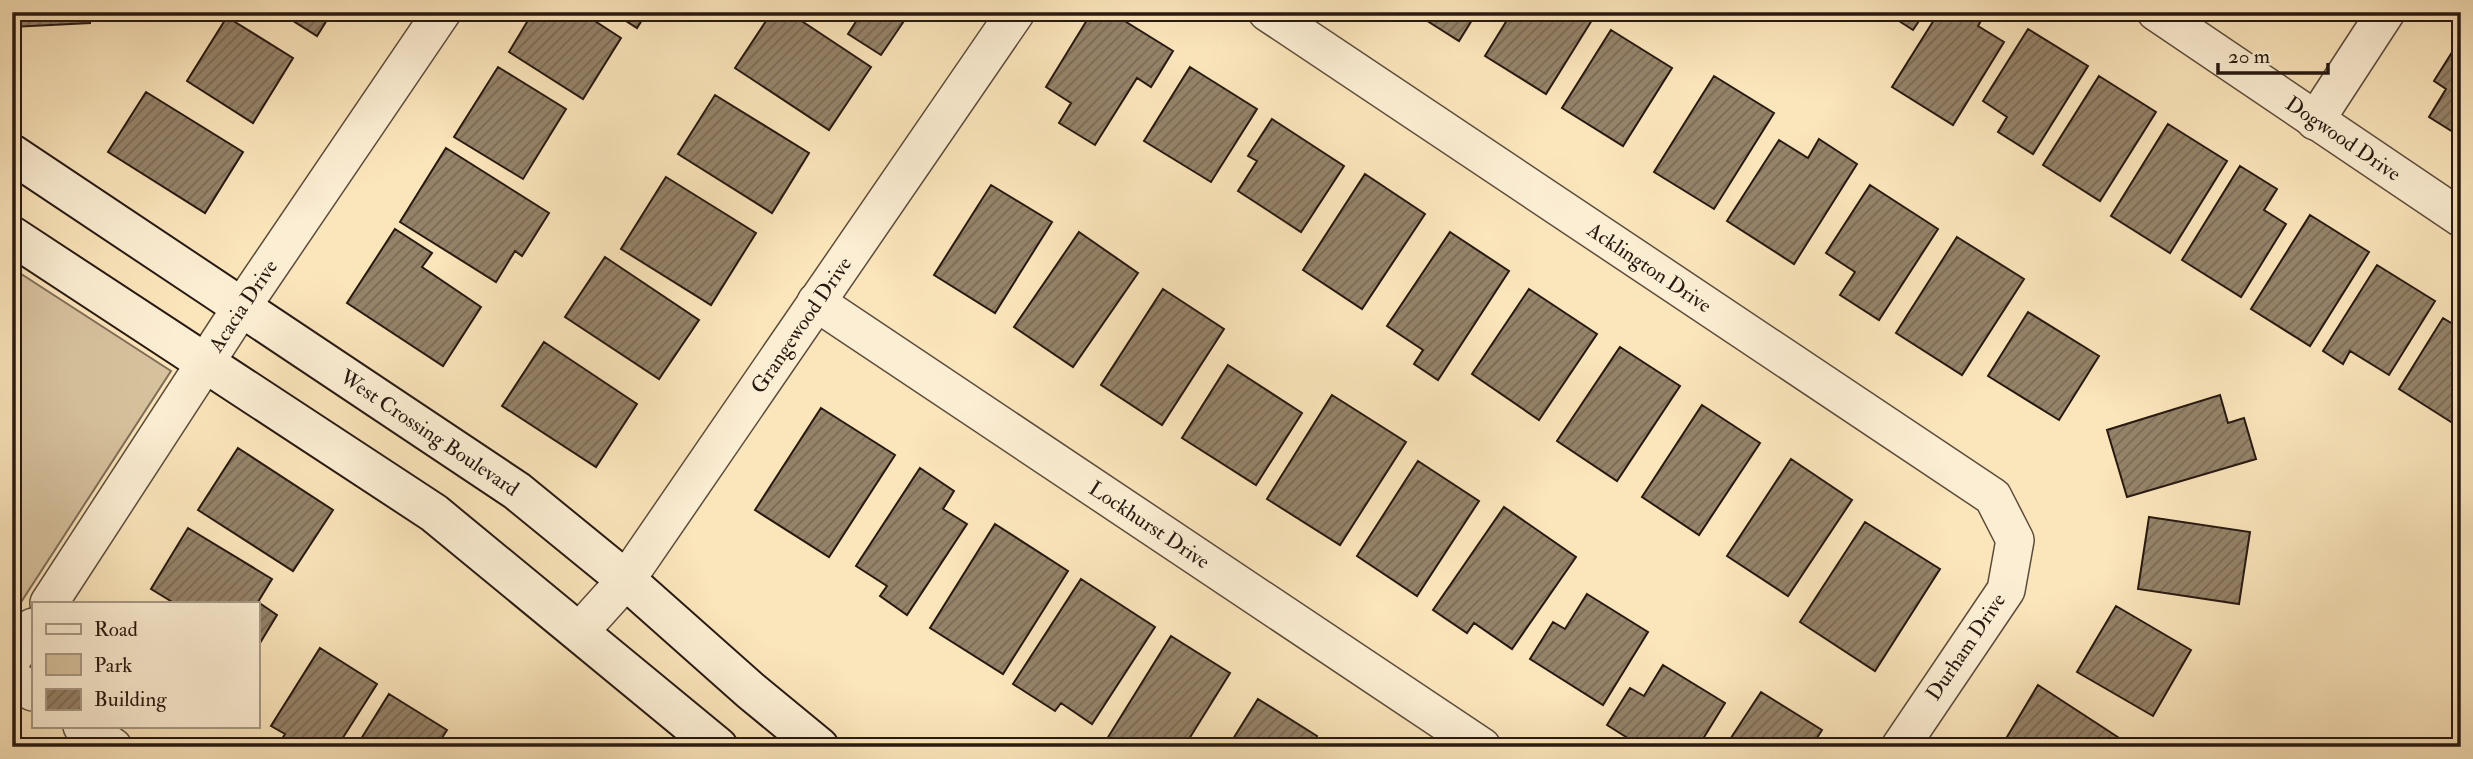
<svg xmlns="http://www.w3.org/2000/svg" width="2473" height="759" font-family="'IM FELL Double Pica',serif">
<defs>
<pattern id="building-hatch" width="6" height="6" patternUnits="userSpaceOnUse" patternTransform="scale(1.75)"><rect width="6" height="6" fill="#958369"/><path d="M-1 1l2-2M0 6l6-6M5 7l2-2" fill="none" stroke="#7a6a55"/></pattern>
</defs>
<rect width="100%" height="100%" fill="#fbe5bb"/>
<filter id="stains"><feTurbulence type="fractalNoise" baseFrequency=".00286" numOctaves="4"/><feColorMatrix values="0 0 0 0 .2 0 0 0 0 .09 0 0 0 0 .02 0 0 0 .5 -.17"/></filter>
<radialGradient id="worn" r=".72"><stop offset=".6" stop-color="#630" stop-opacity="0"/><stop offset="1" stop-color="#630" stop-opacity=".3"/></radialGradient>
<path fill="#d7c29e" stroke="#7f6e58" stroke-width="2" d="M 12,268 L 171,371 L 12,616 Z"/>
<path fill="url(#building-hatch)" stroke="#271911" stroke-width="2" d="M 12,12 L 90,12 L 90,23 L 12,27 Z
M 279,12 L 332,12 L 317,36 Z
M 533,12 L 581,12 L 621,38 L 583,99 L 509,52 Z
M 612,12 L 647,12 L 637,28 Z
M 772,12 L 788,12 L 871,67 L 829,130 L 735,68 Z
M 845,12 L 910,12 L 881,55 L 848,34 L 857,20 Z
M 1092,12 L 1110,12 L 1173,51 L 1151,87 L 1137,78 L 1095,145 L 1059,123 L 1071,103 L 1046,87 Z
M 1424,12 L 1477,12 L 1459,41 L 1421,17 Z
M 1512,12 L 1597,12 L 1546,94 L 1485,56 Z
M 1885,12 L 1925,12 L 1913,30 Z
M 1939,12 L 1986,12 L 1978,26 L 2004,42 L 1953,125 L 1892,87 Z
M 227,17 L 293,58 L 253,123 L 187,81 Z
M 2028,29 L 2088,66 L 2033,154 L 1998,132 L 2007,117 L 1983,101 Z
M 1611,30 L 1672,68 L 1623,146 L 1562,108 Z
M 2454,49 L 2461,53 L 2461,137 L 2429,117 L 2446,89 L 2434,81 Z
M 498,67 L 566,109 L 523,179 L 454,137 Z
M 1190,67 L 1257,109 L 1211,182 L 1144,141 Z
M 1714,76 L 1774,113 L 1714,209 L 1654,172 Z
M 2099,76 L 2156,112 L 2100,201 L 2043,165 Z
M 146,92 L 243,152 L 205,213 L 108,152 Z
M 715,95 L 809,153 L 772,213 L 678,154 Z
M 1272,119 L 1344,166 L 1301,232 L 1238,191 L 1257,161 L 1248,156 Z
M 2168,124 L 2227,161 L 2170,253 L 2111,216 Z
M 1819,139 L 1857,164 L 1794,264 L 1727,221 L 1779,140 L 1808,158 Z
M 446,148 L 549,213 L 522,256 L 515,251 L 496,282 L 400,222 Z
M 2240,166 L 2277,189 L 2264,210 L 2286,224 L 2241,297 L 2182,260 Z
M 1365,174 L 1425,214 L 1362,309 L 1303,270 Z
M 666,177 L 756,233 L 711,305 L 621,249 Z
M 991,185 L 1052,222 L 995,313 L 934,275 Z
M 1870,185 L 1938,229 L 1879,320 L 1840,295 L 1855,272 L 1826,253 Z
M 2310,215 L 2369,252 L 2310,346 L 2251,309 Z
M 395,229 L 432,253 L 422,267 L 481,307 L 443,366 L 347,303 Z
M 1079,232 L 1138,273 L 1073,367 L 1014,327 Z
M 1450,232 L 1509,271 L 1438,380 L 1414,364 L 1423,350 L 1387,326 Z
M 1957,237 L 2024,279 L 1962,375 L 1896,333 Z
M 605,257 L 699,320 L 659,379 L 565,317 Z
M 2377,265 L 2435,301 L 2389,375 L 2350,351 L 2343,364 L 2323,351 Z
M 1163,289 L 1224,329 L 1162,425 L 1101,385 Z
M 1529,289 L 1597,334 L 1539,420 L 1472,374 Z
M 2028,312 L 2099,356 L 2059,420 L 1988,376 Z
M 2443,318 L 2461,329 L 2459,427 L 2399,389 Z
M 544,342 L 637,404 L 596,467 L 502,406 Z
M 1620,347 L 1680,386 L 1617,481 L 1557,441 Z
M 1228,365 L 1302,413 L 1256,485 L 1182,438 Z
M 1332,395 L 1406,442 L 1340,545 L 1267,499 Z
M 2220,395 L 2228,423 L 2244,418 L 2256,459 L 2127,497 L 2107,430 Z
M 1702,405 L 1760,443 L 1699,535 L 1642,497 Z
M 821,408 L 895,455 L 829,557 L 755,510 Z
M 238,448 L 333,510 L 293,571 L 198,510 Z
M 1791,459 L 1852,500 L 1788,596 L 1727,556 Z
M 1418,461 L 1479,501 L 1417,596 L 1357,556 Z
M 920,468 L 954,491 L 943,509 L 967,524 L 907,615 L 880,596 L 887,586 L 856,566 Z
M 1504,507 L 1576,557 L 1512,649 L 1474,623 L 1467,633 L 1433,610 Z
M 2149,517 L 2250,532 L 2239,604 L 2138,589 Z
M 1865,522 L 1940,569 L 1875,671 L 1800,622 Z
M 995,524 L 1068,571 L 1003,674 L 930,628 Z
M 188,528 L 272,579 L 258,602 L 277,615 L 257,648 L 257,603 L 174,603 L 151,589 Z
M 1081,579 L 1155,627 L 1092,724 L 1061,703 L 1055,711 L 1013,684 Z
M 1587,594 L 1648,632 L 1603,705 L 1530,659 L 1553,622 L 1565,629 Z
M 2116,606 L 2191,650 L 2153,716 L 2077,672 Z
M 1171,636 L 1230,673 L 1184,747 L 1102,747 Z
M 320,648 L 377,684 L 337,747 L 277,747 L 285,734 L 271,726 Z
M 1663,665 L 1725,703 L 1698,747 L 1642,747 L 1607,725 L 1630,688 L 1644,696 Z
M 2038,685 L 2133,747 L 2001,747 Z
M 1761,692 L 1822,730 L 1811,747 L 1725,747 Z
M 389,694 L 447,730 L 436,747 L 356,747 Z
M 1258,699 L 1317,736 L 1310,747 L 1228,747 Z"/>
<g fill="none" stroke-linecap="round" stroke-linejoin="round">
<defs>
<g id="street">
<path id="s1" d="M 1267,12 L 1993,497 L 2015,540 L 2006,590 L 1900,747"/>
<path id="s2" d="M 2156,12 L 2461,218"/>
<path d="M 2315,121 L 2386,12"/>
<path id="s3" d="M 816,302 L 1482,747"/>
<path id="s4" d="M 49,603 L 241,308 L 442,12"/>
<path id="s5" d="M 580,631 L 626,580 L 1016,12"/>
<path d="M 12,659 L 33,627"/>
<path d="M 12,678 L 33,692"/>
<path d="M 82,726 L 113,747"/>
</g>
<g id="secondary">
<path id="s6" d="M 12,154 L 517,491 L 626,580 L 751,691 L 819,747"/>
<path d="M 12,236 L 434,513 L 718,747"/>
</g>
</defs>
<use href="#street" stroke="#5c4c3c" stroke-width="40"/>
<use href="#secondary" stroke="#271911" stroke-width="42"/>
<use href="#street" stroke="#fceed3" stroke-width="37"/>
<use href="#secondary" stroke="#fceed3" stroke-width="38"/>
</g>
<g text-anchor="middle" dominant-baseline="central" stroke-width="7" stroke-linejoin="round" paint-order="stroke">
<g font-size="21" fill="#271911" stroke="#fceed3">
<text stroke="none"><textPath href="#s2" startOffset="226">Dogwood Drive</textPath></text>
<text stroke="none"><textPath href="#s1" startOffset="460">Acklington Drive</textPath></text>
<text stroke="none"><textPath href="#s4" startOffset="355">Acacia Drive</textPath></text>
<text stroke="none"><textPath href="#s5" startOffset="378">Grangewood Drive</textPath></text>
<text stroke="none"><textPath href="#s6" startOffset="502">West Crossing Boulevard</textPath></text>
<text stroke="none"><textPath href="#s3" startOffset="401">Lockhurst Drive</textPath></text>
<text transform="translate(1966 647) rotate(-56)">Durham Drive</text>
</g>
</g>
<rect width="2473" height="759" fill="none" stroke="#fbe5bb" stroke-width="42"/>
<rect x="14" y="14" width="2445" height="731" fill="none" stroke="#271911" stroke-width="3.5"/>
<rect x="21" y="21" width="2431" height="717" fill="none" stroke="#271911" stroke-width="2"/>
<rect x="32" y="602" width="228" height="126" fill="#fceed3" stroke="#a79985" stroke-width="2"/>
<rect x="46" y="624" width="35" height="10" fill="#fceed3" stroke="#a79985" stroke-width="2"/>
<text x="94" y="636" font-size="21" fill="#271911">Road</text>
<rect x="46" y="654" width="35" height="21" fill="#d7c29e" stroke="#a79985" stroke-width="2"/>
<text x="94" y="672" font-size="21" fill="#271911">Park</text>
<rect x="46" y="689" width="35" height="21" fill="url(#building-hatch)" stroke="#a79985" stroke-width="2"/>
<text x="94" y="706" font-size="21" fill="#271911">Building</text>
<path d="M2218 63v10h110v-10" fill="none" stroke="#271911" stroke-width="3.5"/>
<text x="2228" y="63" font-size="21" fill="#271911" stroke="#fceed3" stroke-width="5" paint-order="stroke">20 m</text>
<rect width="100%" height="100%" filter="url(#stains)"/>
<rect width="100%" height="100%" fill="url(#worn)"/>
</svg>
